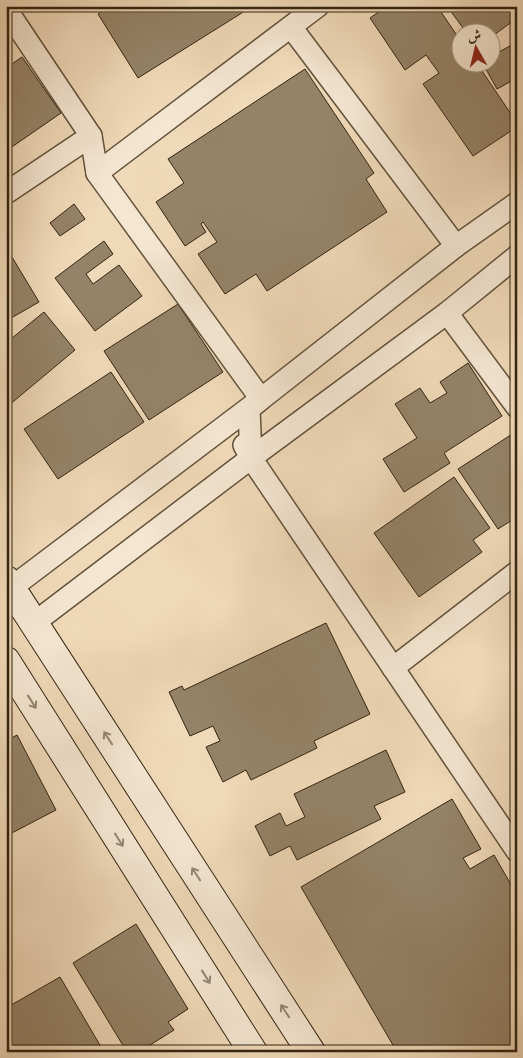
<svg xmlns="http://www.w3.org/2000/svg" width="523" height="1058" font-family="'Gentium Book Plus',Amiri,serif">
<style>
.building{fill:#958369;stroke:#332512}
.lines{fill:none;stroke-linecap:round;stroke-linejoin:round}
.street-casing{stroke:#62523c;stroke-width:24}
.secondary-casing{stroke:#332512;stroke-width:30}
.street{stroke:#f5e6d2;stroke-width:21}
.secondary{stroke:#f5e6d2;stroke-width:28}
.oneway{stroke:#948672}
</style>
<rect width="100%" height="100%" fill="#f0d9b9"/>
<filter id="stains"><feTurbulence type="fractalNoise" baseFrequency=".004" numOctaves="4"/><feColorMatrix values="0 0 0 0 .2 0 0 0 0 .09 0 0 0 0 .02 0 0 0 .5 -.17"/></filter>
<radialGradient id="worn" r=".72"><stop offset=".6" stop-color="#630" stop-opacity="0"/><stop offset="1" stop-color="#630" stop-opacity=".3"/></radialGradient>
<g class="building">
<polygon points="110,6 241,6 245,11 138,78 98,14"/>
<polygon points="387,6 437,6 460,40 460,62 476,62 517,123 517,127 473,156 423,84 439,73 426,55 405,70 370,18"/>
<polygon points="447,6 517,6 517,18 490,38 490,32 466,32"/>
<polygon points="517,42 517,78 497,89 482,62 490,62 490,57"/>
<polygon points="22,57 61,113 6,151 6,68"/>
<polygon points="305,69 374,173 366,179 387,212 267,291 256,274 225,294 198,254 217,242 203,222 201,224 206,232 185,246 156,202 184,183 168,159"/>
<polygon points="74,204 85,219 60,236 50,223"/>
<polygon points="104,241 113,254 86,274 93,284 119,265 142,296 95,331 55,278"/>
<polygon points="6,247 39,302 6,321"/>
<polygon points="178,304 223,372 149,420 104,351"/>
<polygon points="44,312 75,350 8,406 6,404 6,343"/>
<polygon points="468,363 502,416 444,453 450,463 404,492 383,459 417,438 395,404 420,388 430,403 447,393 440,382"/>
<polygon points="111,372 144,422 58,479 24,429"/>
<polygon points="517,431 517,517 498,529 458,469"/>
<polygon points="454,477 490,528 473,540 482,552 419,597 374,533"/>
<polygon points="326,623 370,714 314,741 317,748 251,780 246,770 223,782 206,747 220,741 213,726 190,736 169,692 182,686 184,690"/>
<polygon points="17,735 56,810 6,836 6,741"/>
<polygon points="386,750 405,792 374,806 381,819 297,860 290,846 270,856 255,826 280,813 286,826 305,817 294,794"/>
<polygon points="452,799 481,849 463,858 470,869 494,855 517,895 517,1052 397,1052 301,887"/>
<polygon points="136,924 188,1009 168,1022 174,1030 139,1052 127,1052 73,963"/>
<polygon points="60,977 104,1052 14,1052 6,1038 6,1008"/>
</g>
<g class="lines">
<g class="street-casing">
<g id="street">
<polyline points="6,9 91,136 97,173 261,399 249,409 251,458"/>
<polyline points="291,27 456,246"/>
<polyline points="97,173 318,6"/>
<polyline points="6,193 91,136"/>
<polyline points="447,313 517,407"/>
<polyline points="244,445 251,458 517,851"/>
<polyline points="11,588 261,399 456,246 517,203"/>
<polyline points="34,623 251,458 447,313 517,256"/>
<polyline points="393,668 517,572"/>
</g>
</g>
<g class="secondary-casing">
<g id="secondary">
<polyline points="6,580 311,1052"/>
<polyline points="6,661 253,1052"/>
</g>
</g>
<use href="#street" class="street"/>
<use href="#secondary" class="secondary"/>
</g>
<defs><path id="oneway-shaft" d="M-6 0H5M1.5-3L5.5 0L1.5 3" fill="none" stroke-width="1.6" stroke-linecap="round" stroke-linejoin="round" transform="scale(1.25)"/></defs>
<g class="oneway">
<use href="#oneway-shaft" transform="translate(32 702) rotate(58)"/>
<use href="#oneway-shaft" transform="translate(108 738) rotate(-123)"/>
<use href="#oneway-shaft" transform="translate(119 840) rotate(58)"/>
<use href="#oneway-shaft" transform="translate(196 874) rotate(-123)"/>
<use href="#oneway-shaft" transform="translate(206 977) rotate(58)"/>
<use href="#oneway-shaft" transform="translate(285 1011) rotate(-123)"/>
</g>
<rect width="523" height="1058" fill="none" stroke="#f0d9b9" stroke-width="25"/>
<rect x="8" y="8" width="508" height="1043" fill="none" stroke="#332512" stroke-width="2.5"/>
<rect x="12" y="12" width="498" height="1033" fill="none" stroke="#332512"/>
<g transform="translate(476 48) rotate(352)"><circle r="24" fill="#f5e6d2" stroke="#a79985"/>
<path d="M0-4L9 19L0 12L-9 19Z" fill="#8f2418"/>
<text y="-8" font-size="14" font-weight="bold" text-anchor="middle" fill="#332512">ش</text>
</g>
<rect width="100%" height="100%" filter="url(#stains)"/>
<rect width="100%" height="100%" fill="url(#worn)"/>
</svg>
